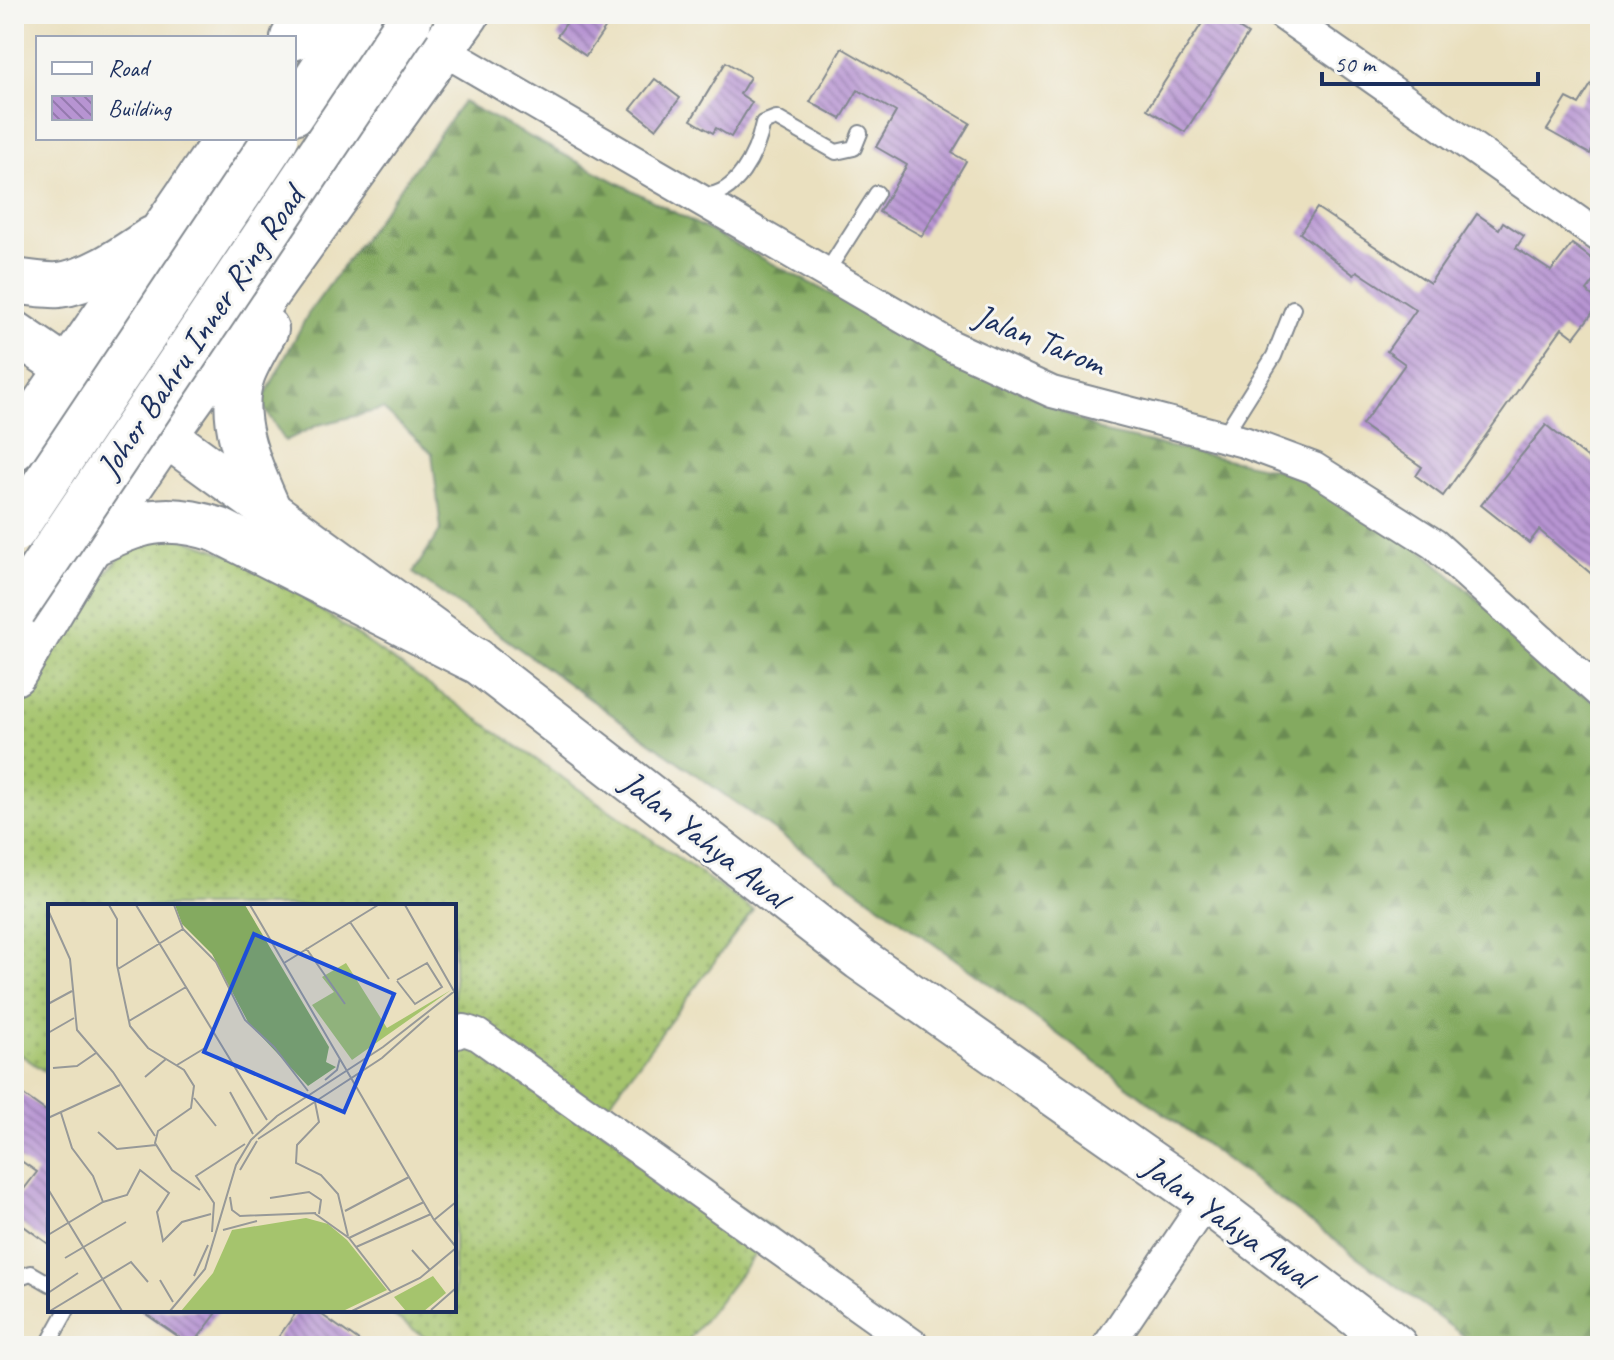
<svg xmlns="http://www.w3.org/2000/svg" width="1614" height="1360" font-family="Caveat,sans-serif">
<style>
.grass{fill:url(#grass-dots);stroke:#607a66;stroke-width:2}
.forest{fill:url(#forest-firs);stroke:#506c5f;stroke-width:2}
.building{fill:url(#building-back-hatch)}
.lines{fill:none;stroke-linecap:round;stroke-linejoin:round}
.lane-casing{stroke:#82888e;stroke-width:18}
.street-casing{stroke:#82888e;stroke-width:34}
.secondary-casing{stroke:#82888e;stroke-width:46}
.primary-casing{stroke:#82888e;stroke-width:48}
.highway-casing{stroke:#82888e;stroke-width:48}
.lane{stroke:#fff;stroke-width:14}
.street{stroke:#fff;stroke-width:30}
.secondary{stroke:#fff;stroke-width:42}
.primary{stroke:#fff;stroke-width:44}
.highway{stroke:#fff;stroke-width:44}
.highway-bridge-casing{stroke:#82888e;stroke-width:48;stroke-linecap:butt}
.highway-bridge{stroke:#fff;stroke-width:44}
.labels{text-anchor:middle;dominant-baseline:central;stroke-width:6;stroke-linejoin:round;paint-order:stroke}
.street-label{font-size:34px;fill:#1b2f5e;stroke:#f6f6f2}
.inset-road{fill:none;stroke:#979998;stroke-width:2}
.view{fill:#1d4ed8;fill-opacity:0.15;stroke:#1d4ed8;stroke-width:4}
.inset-edge{fill:none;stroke:#1b2f5e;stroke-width:4}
</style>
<defs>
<pattern id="grass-dots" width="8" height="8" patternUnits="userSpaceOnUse" patternTransform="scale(2)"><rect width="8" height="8" fill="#a5c46d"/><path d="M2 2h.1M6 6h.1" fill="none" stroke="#86a05d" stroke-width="1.8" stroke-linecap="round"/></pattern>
<pattern id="forest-firs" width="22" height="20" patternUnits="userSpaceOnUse" patternTransform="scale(2)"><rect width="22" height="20" fill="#84aa60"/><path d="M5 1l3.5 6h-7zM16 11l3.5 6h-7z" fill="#6b8b52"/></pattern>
<pattern id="building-back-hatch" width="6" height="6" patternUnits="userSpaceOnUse" patternTransform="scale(2)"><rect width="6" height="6" fill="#b794d2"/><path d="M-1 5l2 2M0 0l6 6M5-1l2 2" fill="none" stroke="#9479ae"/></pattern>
</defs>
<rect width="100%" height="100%" fill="#f6f6f2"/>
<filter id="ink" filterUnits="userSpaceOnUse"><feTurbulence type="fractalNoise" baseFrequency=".0125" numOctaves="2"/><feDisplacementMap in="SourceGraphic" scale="16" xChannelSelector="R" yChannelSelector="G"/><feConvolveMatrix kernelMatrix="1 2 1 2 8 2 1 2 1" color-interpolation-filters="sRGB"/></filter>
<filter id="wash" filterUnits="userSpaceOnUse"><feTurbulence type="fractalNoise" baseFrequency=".006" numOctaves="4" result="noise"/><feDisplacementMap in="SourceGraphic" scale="32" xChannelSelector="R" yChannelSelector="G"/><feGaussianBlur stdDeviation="1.8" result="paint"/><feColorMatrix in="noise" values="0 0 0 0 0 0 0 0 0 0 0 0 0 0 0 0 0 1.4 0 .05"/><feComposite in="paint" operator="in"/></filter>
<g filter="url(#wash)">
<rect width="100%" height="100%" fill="#eae0bf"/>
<polygon class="grass" points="179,537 253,563 753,910 593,1125 775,1229 684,1346 437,1346 386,1310 454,1310 454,906 50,906 50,1075 14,1050 14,701 81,599 135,542"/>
<polygon class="forest" points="463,102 921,341 1105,433 1306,476 1373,507 1600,707 1600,1346 1477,1346 993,986 413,573 441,529 432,453 383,409 318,425 285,441 261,403 308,314"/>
<g id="blocks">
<g class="building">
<polygon points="573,14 615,14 586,56 557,36"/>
<polygon points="1208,14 1217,14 1248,34 1185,132 1147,109"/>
<polygon points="842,48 970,123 952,153 966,161 922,236 879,212 907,165 876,147 896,112 858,90 841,119 810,102"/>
<polygon points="726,62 750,77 740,94 752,102 731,137 716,128 713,133 691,120"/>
<polygon points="1600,70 1600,137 1590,154 1547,130 1567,98 1579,104"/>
<polygon points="655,79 680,98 656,129 631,109"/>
<polygon points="1317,208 1430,283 1477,214 1499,229 1503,222 1524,236 1516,248 1551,271 1572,244 1600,265 1600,274 1587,291 1600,303 1574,337 1562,328 1443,496 1416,476 1422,467 1362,425 1405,364 1387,351 1416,310 1357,271 1354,275 1300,233"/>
<polygon points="1546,425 1600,468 1600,581 1539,530 1529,543 1481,505"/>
<polygon points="14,1088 50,1114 50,1245 14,1219 14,1202 37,1172 14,1156"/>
<polygon points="140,1310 219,1310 192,1346"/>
<polygon points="298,1310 315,1310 366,1346 272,1346"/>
</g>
</g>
</g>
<g filter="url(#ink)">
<use href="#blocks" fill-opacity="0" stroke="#82888e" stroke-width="2"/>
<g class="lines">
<g class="lane-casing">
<g id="lane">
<path d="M700 195C736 199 757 153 763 123L776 118 836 152 854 148 860 133"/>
<polyline points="826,273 877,193"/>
<polyline points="1223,437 1274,356 1293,308"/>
<polyline points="14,1279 31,1273 50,1284"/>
<polyline points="47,1346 67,1310"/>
</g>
</g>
<g class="street-casing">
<g id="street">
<polyline points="1282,14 1600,237"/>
<polyline points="443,50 950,345 1052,392 1244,442 1314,468 1434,544 1600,693"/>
<polyline points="454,1034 464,1030 478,1035 915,1346"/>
<polyline points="1108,1346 1206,1201"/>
</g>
</g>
<g class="secondary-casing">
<polyline id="secondary" points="14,332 165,435 475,660 860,959 1206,1201 1396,1346"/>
</g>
<g class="primary-casing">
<g id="primary">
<polyline points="293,38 309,14"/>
<path d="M14 281C28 283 45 286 59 285 92 281 125 257 152 239"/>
<path d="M266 329C258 343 249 358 243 373 226 418 251 470 269 511"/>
<polyline points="14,448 227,138"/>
<path d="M90 545C139 522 164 512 218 530L475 660"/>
<polyline points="14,673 90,545 165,435 467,14"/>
</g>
</g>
<g class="highway-casing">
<polyline id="highway" points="294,112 359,14"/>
</g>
<use href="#lane" class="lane"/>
<use href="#street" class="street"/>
<use href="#secondary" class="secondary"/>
<use href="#primary" class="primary"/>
<use href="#highway" class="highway"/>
<g class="highway-bridge-casing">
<g id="highway-bridge">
<polyline points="14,530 276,138"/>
<polyline points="14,610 409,21"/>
</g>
</g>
<use href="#highway-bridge" class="highway-bridge"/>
</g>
</g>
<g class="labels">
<g class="street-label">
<text transform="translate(200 332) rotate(-56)">Johor Bahru Inner Ring Road</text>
<text transform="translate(1040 339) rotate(22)">Jalan Tarom</text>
<text transform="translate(705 839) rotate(38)">Jalan Yahya Awal</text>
<text transform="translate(1228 1221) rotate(36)">Jalan Yahya Awal</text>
</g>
</g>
<g transform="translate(48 904)">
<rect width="408" height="408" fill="#eae0bf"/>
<path d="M298 59 339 124 403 86 304 156 264 101 286 88 274 73ZM385 372 398 389 376 407H358L346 393Z" fill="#a5c46d"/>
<path d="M127 1H197L281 143 278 158 288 163 260 182 200 118 164 50 134 20Z" fill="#84aa60"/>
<path d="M258 314 280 320 299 336 339 386 295 407H133L165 369 184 326Z" fill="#a5c46d"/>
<path class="inset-road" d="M61 1 69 15V61L82 122 100 144 136 166 146 182 143 204 110 227 107 239 124 266 152 286M88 1 219 216M126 1 135 25 168 58 197 116 226 143 260 187M202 1 386 316 408 343M357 1 407 89M0 6 22 55 29 126 65 168 107 232M302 18 341 75M258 44 297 100M236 59 330 1M70 65 135 25M349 77 367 100 394 83 379 59 349 76M0 100 24 87M81 117 138 83M0 129 26 114M129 161 157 144M5 164 29 162 48 149M97 173 118 155M277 176 289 166 292 154M182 188 205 230M146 194 168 222M267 198 271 218 249 241 248 259 273 271 290 290 300 332M13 209 24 244 45 272 55 298M0 214 72 181M50 228 69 245 108 241M210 235 334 154 381 112M192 266 209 237M0 285 74 407M182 293 184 306 192 312 268 309M222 294 261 288 273 296 271 310M297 307 361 273M266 309 301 334 343 388M386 316 408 298M175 326 209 317M164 328 166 299 148 272 197 240M0 331 55 298 79 291 92 266 121 289 109 308 115 337 134 318 163 310M301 334 376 298M308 343 383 310M364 346 382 366M17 354 78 318M146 372 160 341M112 376 125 398M0 389 30 369M383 406 408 384M2 407 83 358 100 378M122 407 157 365 188 261 203 236 229 212 335 143 408 86M304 407 372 374 408 344"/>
<path class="view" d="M206 30 346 90 296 208 156 148Z"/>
<rect width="408" height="408" class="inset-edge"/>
</g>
<rect width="1614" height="1360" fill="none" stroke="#f6f6f2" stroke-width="48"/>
<rect x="36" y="36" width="260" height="104" fill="#f6f6f2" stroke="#9ea6b7" stroke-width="2"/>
<rect x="52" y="62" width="40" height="12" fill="#ffffff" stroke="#9ea6b7" stroke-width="2"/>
<text x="108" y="76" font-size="24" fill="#1b2f5e">Road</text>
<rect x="52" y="96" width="40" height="24" fill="url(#building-back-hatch)" stroke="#9ea6b7" stroke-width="2"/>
<text x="108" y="116" font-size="24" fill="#1b2f5e">Building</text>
<path d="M1322 72v12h216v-12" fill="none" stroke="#1b2f5e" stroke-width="4"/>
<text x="1334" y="72" font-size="24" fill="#1b2f5e" stroke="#f6f6f2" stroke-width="6" paint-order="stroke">50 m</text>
</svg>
